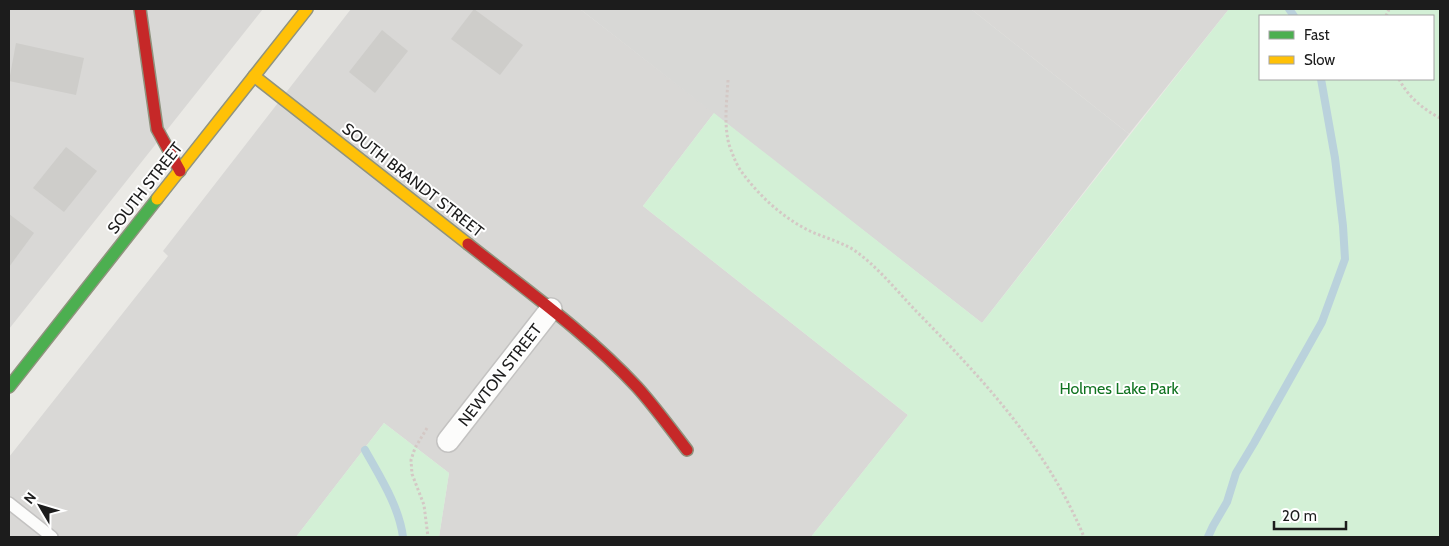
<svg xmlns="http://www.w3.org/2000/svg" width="1449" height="546" font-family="Cabin,sans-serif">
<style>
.residential{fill:#d9d8d6}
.religious{fill:#d8d8d6}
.park{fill:#d3f0d6;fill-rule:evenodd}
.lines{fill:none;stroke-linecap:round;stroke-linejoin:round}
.stream{stroke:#bad2dc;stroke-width:8}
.building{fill:#cecdca}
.lane-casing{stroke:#c3c2c1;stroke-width:14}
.street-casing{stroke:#c3c2c1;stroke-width:24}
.fast-casing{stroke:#90937e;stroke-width:14}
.slow-casing{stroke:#90937e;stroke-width:14}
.jam-casing{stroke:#90937e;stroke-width:14}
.path{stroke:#d4c8c5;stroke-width:3;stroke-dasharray:2.5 2.5;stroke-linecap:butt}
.lane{stroke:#fcfcfb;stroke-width:11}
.street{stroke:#fcfcfb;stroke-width:21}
.fast{stroke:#4caf50;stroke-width:11}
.slow{stroke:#ffc107;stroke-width:11}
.jam{stroke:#c62828;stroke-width:11}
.labels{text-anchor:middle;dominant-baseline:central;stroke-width:4;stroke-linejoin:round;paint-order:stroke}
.street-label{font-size:16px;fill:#1c1c1c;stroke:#fff}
.park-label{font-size:16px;fill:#117321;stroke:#fff}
</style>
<rect width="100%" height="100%" fill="#eae9e5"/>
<g class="residential">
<polygon points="9,9 263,9 9,329"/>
<polygon points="351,9 580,9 714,113 643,206 908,415 811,537 439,537 449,473 384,423 296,537 9,537 9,457 168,256 163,251"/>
<polygon points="971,9 1229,9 1129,134"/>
</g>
<polygon class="religious" points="580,9 971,9 1129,134 982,323"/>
<g class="park">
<path d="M1229 9H1440V537H811L908 415 643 206 714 113 982 323ZM1260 16H1433V79H1260Z"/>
<polygon points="384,423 449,473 439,537 296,537"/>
</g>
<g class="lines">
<g class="stream">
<polyline points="1289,9 1294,16"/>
<path d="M365 450C380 477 399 506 403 537"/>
<polyline points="1208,537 1213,526 1227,502 1236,473 1254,443 1322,322 1345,259 1343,226 1335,158 1321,79"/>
</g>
</g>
<g class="building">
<polygon points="474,9 523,45 500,75 451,39"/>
<polygon points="382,30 408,51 375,93 349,72"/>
<polygon points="16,43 84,58 76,95 9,81"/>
<polygon points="66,147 97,171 64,212 33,188"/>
<polygon points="9,214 34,233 9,267"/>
</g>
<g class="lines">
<g class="lane-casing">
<polyline id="lane" points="9,503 52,537"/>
</g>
<g class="street-casing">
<polyline id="street" points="448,441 551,309"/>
</g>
<g class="fast-casing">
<polyline id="fast" points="9,387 157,199"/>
</g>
<g class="slow-casing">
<g id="slow">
<polyline points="254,76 468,244"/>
<polyline points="157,199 307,9"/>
</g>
</g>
<g class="jam-casing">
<g id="jam">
<polyline points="140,9 157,129 180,171"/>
<path d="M468 244C526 290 587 333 637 387 655 407 671 429 687 450"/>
</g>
</g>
<g class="path">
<polyline points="1386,16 1389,9"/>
<path d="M1399 79C1408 97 1423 109 1440 118"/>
<path d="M728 80C727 100 724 120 728 140 729 146 732 152 734 158 736 162 738 167 741 171 759 196 784 219 812 232 826 238 841 242 854 250 878 267 896 290 916 311 982 378 1048 449 1084 537"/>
<polyline points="427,428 415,448 411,460 412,474 424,505 428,537"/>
</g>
<use href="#lane" class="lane"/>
<use href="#street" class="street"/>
<use href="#fast" class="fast"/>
<use href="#slow" class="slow"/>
<use href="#jam" class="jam"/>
</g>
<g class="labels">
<g class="street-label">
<text transform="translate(413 180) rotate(38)">SOUTH BRANDT STREET</text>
<text transform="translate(145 188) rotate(-52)">SOUTH STREET</text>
<text transform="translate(500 375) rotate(-52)">NEWTON STREET</text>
</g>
<g class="park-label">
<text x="1119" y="388">Holmes Lake Park</text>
</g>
</g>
<rect width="1449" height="546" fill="none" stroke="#1c1c1c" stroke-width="20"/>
<rect x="1259" y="15" width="175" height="65" fill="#ffffff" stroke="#a4a4a4"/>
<rect x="1269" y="31" width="25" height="8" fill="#4caf50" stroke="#a4a4a4"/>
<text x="1304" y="40" font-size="15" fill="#1c1c1c">Fast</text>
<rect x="1269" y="56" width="25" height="8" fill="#ffc107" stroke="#a4a4a4"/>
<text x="1304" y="65" font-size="15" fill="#1c1c1c">Slow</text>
<g transform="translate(40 506) rotate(308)" stroke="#ffffff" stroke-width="4" paint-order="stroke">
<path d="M0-4L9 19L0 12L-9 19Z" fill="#1c1c1c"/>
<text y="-8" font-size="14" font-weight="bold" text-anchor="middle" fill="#1c1c1c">N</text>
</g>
<path d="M1274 521v8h72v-8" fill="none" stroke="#1c1c1c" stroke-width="2.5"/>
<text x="1282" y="521" font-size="15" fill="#1c1c1c" stroke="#ffffff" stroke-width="4" paint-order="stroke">20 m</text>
</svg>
